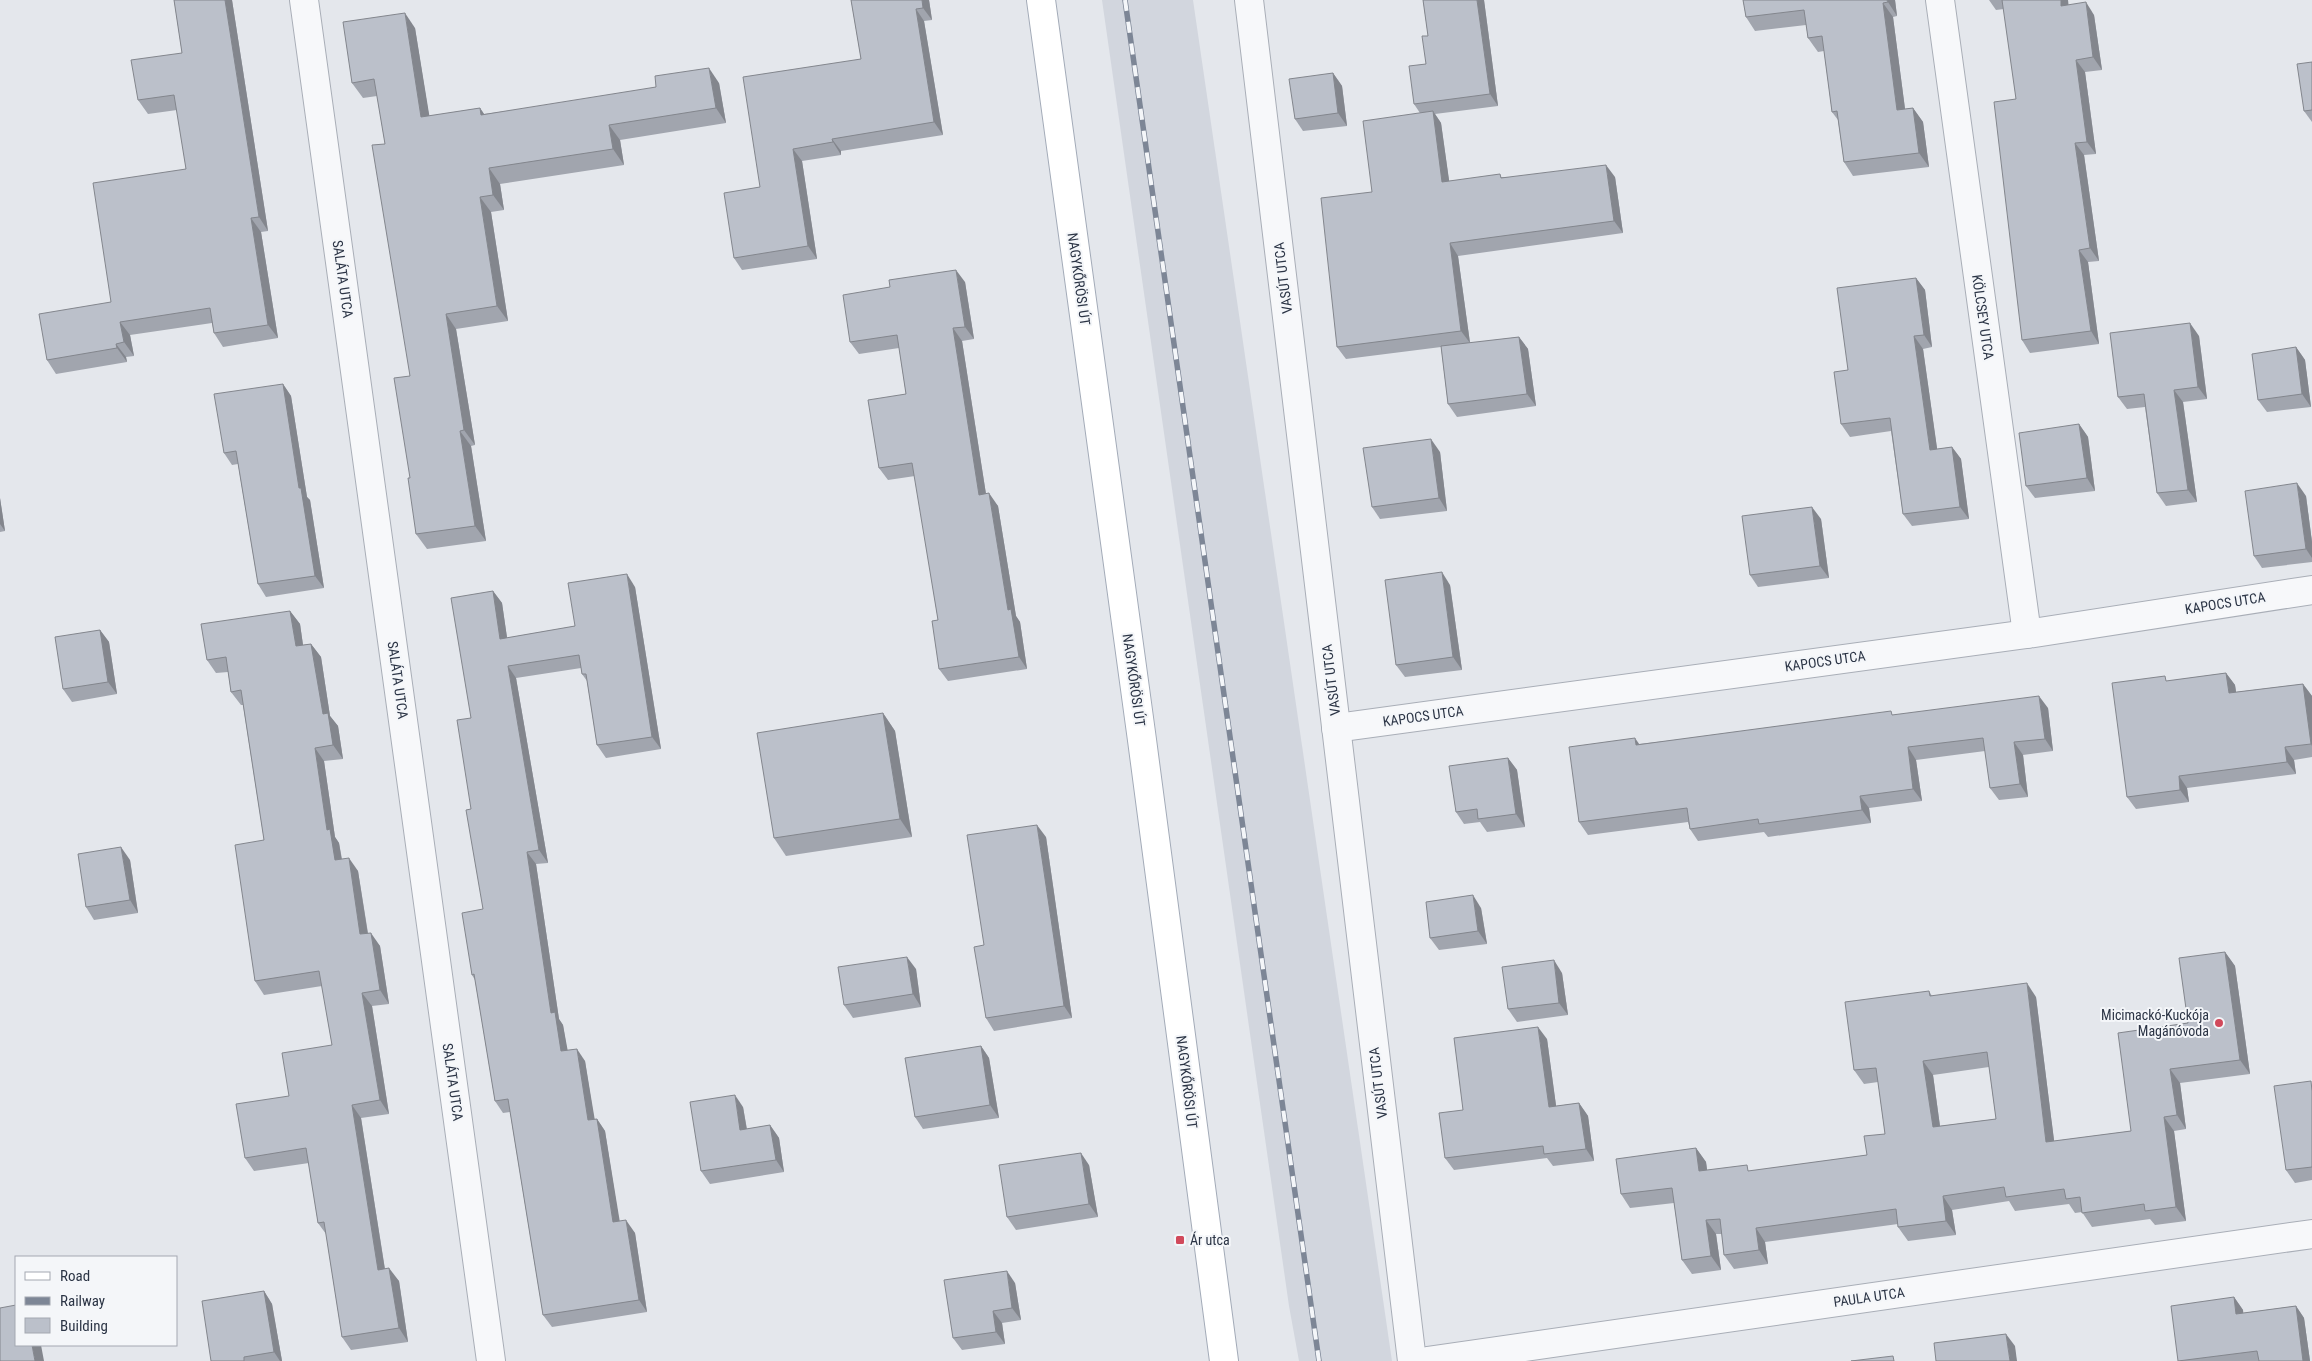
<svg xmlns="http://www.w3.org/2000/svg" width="2312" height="1361" font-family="'Roboto Condensed',sans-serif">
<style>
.built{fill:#d2d6de}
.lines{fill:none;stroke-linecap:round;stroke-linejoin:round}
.minor-casing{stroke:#a9aeb7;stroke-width:30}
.major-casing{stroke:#a3abb8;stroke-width:30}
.minor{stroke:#f7f8fa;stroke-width:28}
.major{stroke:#fff;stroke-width:28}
.rail-casing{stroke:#7d8696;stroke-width:5.5}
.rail{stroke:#f4f6f9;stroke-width:4;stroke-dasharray:11;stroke-linecap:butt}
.wall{fill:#a1a5ae;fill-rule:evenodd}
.shaded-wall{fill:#83868d}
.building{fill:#bbc0ca;stroke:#83868d;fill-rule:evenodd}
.poi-dot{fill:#d1495b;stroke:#f4f6f9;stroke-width:2}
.labels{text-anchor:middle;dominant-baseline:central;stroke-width:4;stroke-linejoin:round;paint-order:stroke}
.street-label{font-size:14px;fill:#2b3445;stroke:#f4f6f9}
.poi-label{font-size:14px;fill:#2b3445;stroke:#f4f6f9;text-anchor:end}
</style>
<rect width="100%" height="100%" fill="#e4e7ec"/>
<polygon class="built" points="1102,0 1193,0 1392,1361 1299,1361 1289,1306"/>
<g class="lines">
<g class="minor-casing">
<g id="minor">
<polyline points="304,0 491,1361"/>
<polyline points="1249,0 1412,1361"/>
<polyline points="1940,0 2027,634"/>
<polyline points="1336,728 2027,634 2312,590"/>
<polyline points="1427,1361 2312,1234"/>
</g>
</g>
<g class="major-casing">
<polyline id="major" points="1041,0 1142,740 1224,1361"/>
</g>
<use href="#minor" class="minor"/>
<use href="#major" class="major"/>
<g class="rail-casing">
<polyline id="rail" points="1125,0 1319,1361"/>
</g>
<use href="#rail" class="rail"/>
</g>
<g class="wall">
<polygon points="174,0 232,0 268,231 261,232 278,338 223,347 214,333 212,323 130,335 134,356 126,357 127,362 56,374 47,360 111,302 186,169 177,110 148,114 138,100 182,53"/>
<polygon points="851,0 929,0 932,20 924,21 943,135 841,151 841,155 802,161 817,259 742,270 734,258 760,187 861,59"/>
<polygon points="1423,0 1484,0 1498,106 1435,114 1441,123 1449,181 1503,177 1615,177 1623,233 1458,256 1470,343 1519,337 1528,349 1536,406 1457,417 1448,404 1441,347 1346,359 1337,347 1372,192 1420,113 1414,104 1426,64 1428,36"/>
<polygon points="1743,0 1895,0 1897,16 1893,17 1905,109 1913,108 1923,122 1929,167 1853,176 1844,162 1838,120 1832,112 1824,51 1818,52 1808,38 1806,25 1755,31 1746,17"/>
<polygon points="1989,0 2068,0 2068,5 2094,15 2102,70 2085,72 2096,154 2084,155 2099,261 2088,262 2099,344 2030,353 2022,340 2016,99 2004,9 1996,10"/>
<polygon points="415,28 429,116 480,108 484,114 719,83 726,123 620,140 624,165 500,184 504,210 491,212 508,321 456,329 475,445 471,446 486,541 427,549 416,534 410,478 410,376 385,144 377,96 363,98 352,83"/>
<polygon points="2312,62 2312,122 2304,111"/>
<polygon points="1333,73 1342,86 1347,126 1303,131 1295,119"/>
<polygon points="1916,278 1925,290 1932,347 1923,349 1937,449 1952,447 1961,459 1969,519 1912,526 1903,514 1891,431 1850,437 1841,424 1848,370"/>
<polygon points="965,282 974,339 962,341 986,494 998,506 1016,616 1020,622 1027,669 948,681 939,669 938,620 915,476 888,480 879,468 906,394 899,348 859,354 850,342"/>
<polygon points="2199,336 2207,399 2183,402 2197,502 2166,506 2157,493 2145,407 2127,409 2118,397"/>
<polygon points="2296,347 2305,360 2311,407 2267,412 2258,400"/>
<polygon points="283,384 291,396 307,497 310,500 324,588 266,597 258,584 238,464 232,465 224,453"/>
<polygon points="2079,424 2088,437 2095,491 2035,498 2026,486"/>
<polygon points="1440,452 1447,511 1380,519 1372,507"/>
<polygon points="2306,496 2312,542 2312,562 2262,568 2254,556"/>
<polygon points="0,498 5,531 0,532"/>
<polygon points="1821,519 1829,578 1758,587 1750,575"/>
<polygon points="1450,585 1462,670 1405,677 1396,665"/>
<polygon points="635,587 661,749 606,758 597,745 587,681 582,674 581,668 516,678 548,863 536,864 559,1019 563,1025 567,1050 585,1061 594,1119 597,1119 605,1131 619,1221 635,1233 647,1312 552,1327 543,1315 510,1112 503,1113 495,1101 475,980 472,975 483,909 471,809 471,718 493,591 502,603 507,638 575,626"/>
<polygon points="290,611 300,624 303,645 311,644 321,657 330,716 338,726 343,759 324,761 335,837 339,843 342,859 358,871 368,933 380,946 389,1004 372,1006 389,1114 361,1118 385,1269 399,1281 408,1342 351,1350 342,1337 326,1234 318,1223 309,1163 254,1171 245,1158 289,1096 332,1045 322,986 264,995 255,981 264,840 243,705 241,705 231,692 228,672 216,673 207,660"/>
<polygon points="100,630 109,642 117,694 72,702 63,689"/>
<polygon points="2226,673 2235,685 2236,692 2303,684 2312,696 2312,757 2294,760 2296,774 2187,788 2189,802 2136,809 2127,797 2168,681"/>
<polygon points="2048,708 2053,751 2023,755 2028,797 1999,800 1990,788 1985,751 1916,760 1922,801 1869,808 1871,823 1768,837 1764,832 1698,841 1690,829 1688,822 1588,835 1579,822 1639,744 1894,715"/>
<polygon points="883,713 895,731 912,837 786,856 774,838"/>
<polygon points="1508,758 1517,770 1525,827 1487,832 1480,822 1464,824 1456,812"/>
<polygon points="1046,837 1072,1018 994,1031 986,1018"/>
<polygon points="130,860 138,913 94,920 86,907"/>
<polygon points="1481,908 1487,944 1439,950 1430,938"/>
<path d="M2225 952 2235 966 2250 1074 2180 1083 2186 1129 2174 1131 2186 1221 2155 1225 2150 1219 2092 1227 2082 1212 2075 1213 2069 1204 2015 1211 2009 1201 1952 1210 1956 1235 1908 1241 1898 1227V1224L1765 1242 1768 1264 1734 1269 1724 1255 1722 1234H1716L1721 1270 1692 1274 1682 1260 1674 1203 1630 1208 1621 1194 1696 1148 1706 1162 1707 1170 1751 1171 1867 1155 1885 1134 1878 1082 1864 1084 1854 1070 1929 991 1932 996 2036 997 2054 1141 2131 1131 2188 1023ZM1989 1067 1996 1119 1940 1126 1933 1075Z"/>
<polygon points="916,969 921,1007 853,1018 844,1005"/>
<polygon points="1562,973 1568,1015 1517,1022 1508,1009"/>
<polygon points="1547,1039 1556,1106 1579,1103 1588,1116 1594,1161 1553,1166 1547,1158 1454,1170 1445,1158 1463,1110"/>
<polygon points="981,1046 989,1058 999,1118 923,1129 915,1117"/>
<polygon points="2312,1083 2312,1180 2295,1183 2286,1170"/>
<polygon points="743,1107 747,1129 770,1125 779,1138 784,1172 710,1184 701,1171"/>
<polygon points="1089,1165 1098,1217 1016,1230 1007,1217"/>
<polygon points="1015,1283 1021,1320 1002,1323 1005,1344 962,1350 953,1338"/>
<polygon points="264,1291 272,1304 282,1361 211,1361"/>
<polygon points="2234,1297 2243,1310 2243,1313 2296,1306 2304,1318 2310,1361 2178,1361"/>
</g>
<g class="shaded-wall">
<polygon points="225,0 232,0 268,231 259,217"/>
<polygon points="922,0 929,0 932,20 923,8"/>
<polygon points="1477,0 1484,0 1498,106 1490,94"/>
<polygon points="1887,0 1895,0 1897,16 1888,2"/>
<polygon points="2061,0 2068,0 2070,18 2061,6"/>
<polygon points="2086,2 2094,15 2102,70 2093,57"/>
<polygon points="1883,3 1893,17 1907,124 1897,110"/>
<polygon points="916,9 924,21 943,135 934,122"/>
<polygon points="405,13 415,28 432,132 421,117"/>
<polygon points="2076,60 2085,72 2096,154 2087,142"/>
<polygon points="709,68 719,83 726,123 716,108"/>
<polygon points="1333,73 1342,86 1347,126 1338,113"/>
<polygon points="480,108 490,123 481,115"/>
<polygon points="1913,108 1923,122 1929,167 1919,153"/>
<polygon points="1433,111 1441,123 1451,194 1442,182"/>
<polygon points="609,125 620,140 624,165 613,149"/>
<polygon points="832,139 841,151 841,155 833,142"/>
<polygon points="2075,143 2084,155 2099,261 2090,248"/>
<polygon points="793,149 802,161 817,259 808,246"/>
<polygon points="1606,165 1615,177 1623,233 1614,221"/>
<polygon points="489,168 500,184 504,210 493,195"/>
<polygon points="480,197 491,212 508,321 497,306"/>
<polygon points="251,218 261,232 278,338 268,325"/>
<polygon points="1450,243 1458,256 1470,343 1461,331"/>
<polygon points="2079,250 2088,262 2099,344 2091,331"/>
<polygon points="956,270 965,282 974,339 965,327"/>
<polygon points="1916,278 1925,290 1932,347 1924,335"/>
<polygon points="446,314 456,329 475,445 464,430"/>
<polygon points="120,322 130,335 134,356 124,342"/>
<polygon points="2190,323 2199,336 2207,399 2198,387"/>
<polygon points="953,328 962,341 988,507 979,495"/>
<polygon points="1914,336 1923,349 1939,462 1930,450"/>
<polygon points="1519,337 1528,349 1536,406 1527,394"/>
<polygon points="116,344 126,357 127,362 117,348"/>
<polygon points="2296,347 2305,360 2311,407 2302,394"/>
<polygon points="283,384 291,396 307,497 310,500 324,588 315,576 299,488"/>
<polygon points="2174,390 2183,402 2197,502 2188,490"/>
<polygon points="2079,424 2088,437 2095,491 2087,478"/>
<polygon points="460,431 471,446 486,541 475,526"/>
<polygon points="1431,439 1440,452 1447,511 1439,498"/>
<polygon points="1952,447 1961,459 1969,519 1960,507"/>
<polygon points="2297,483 2306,496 2312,542 2312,558 2306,549"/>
<polygon points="989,493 998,506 1016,616 1020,622 1027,669 1019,657 1008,610"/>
<polygon points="0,498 5,531 0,524"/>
<polygon points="1812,507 1821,519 1829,578 1820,566"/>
<polygon points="1442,572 1450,585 1462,670 1453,657"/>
<polygon points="627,574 635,587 661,749 652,737"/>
<polygon points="493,591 502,603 509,651 500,639"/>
<polygon points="290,611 300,624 305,659 296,646"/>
<polygon points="100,630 109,642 117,694 108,682"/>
<polygon points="311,644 321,657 330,716 338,726 343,759 333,745 323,714"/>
<polygon points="508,666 516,678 548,863 539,850"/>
<polygon points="2226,673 2235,685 2238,705 2229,693"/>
<polygon points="2303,684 2312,696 2312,746 2311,744"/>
<polygon points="2039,696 2048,708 2053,751 2045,739"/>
<polygon points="883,713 895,731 912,837 900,819"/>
<polygon points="1635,738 1644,751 1636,745"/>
<polygon points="2014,742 2023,755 2028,797 2020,784"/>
<polygon points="1908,747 1916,760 1922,801 1913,789"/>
<polygon points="2285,747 2294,760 2296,774 2287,762"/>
<polygon points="315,748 324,761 335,837 339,843 344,874 335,860 327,830"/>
<polygon points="1508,758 1517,770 1525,827 1516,814"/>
<polygon points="2179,776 2187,788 2189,802 2180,790"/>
<polygon points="1860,796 1869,808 1871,823 1862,810"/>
<polygon points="1037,825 1046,837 1072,1018 1064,1006"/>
<polygon points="121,847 130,860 138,913 130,900"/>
<polygon points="527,852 536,864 559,1019 563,1025 570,1063 561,1051 551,1013"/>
<polygon points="349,858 358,871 370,948 360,934"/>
<polygon points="1473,895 1481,908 1487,944 1478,931"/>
<polygon points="371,933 380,946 389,1004 380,990"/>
<polygon points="2225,952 2235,966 2250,1074 2240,1060"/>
<polygon points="907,957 916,969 921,1007 913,994"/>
<polygon points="1554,960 1562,973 1568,1015 1559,1003"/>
<polygon points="2027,983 2036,997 2056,1156 2046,1142"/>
<polygon points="362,993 372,1006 389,1114 380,1100"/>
<polygon points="1538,1027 1547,1039 1558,1120 1549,1107"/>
<polygon points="981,1046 989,1058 999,1118 990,1105"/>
<polygon points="577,1049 585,1061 597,1133 588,1120"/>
<polygon points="1923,1061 1933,1075 1942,1141 1933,1127"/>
<polygon points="2170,1069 2180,1083 2186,1129 2177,1115"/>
<polygon points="735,1095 743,1107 749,1143 740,1130"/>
<polygon points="1579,1103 1588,1116 1594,1161 1586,1149"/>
<polygon points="352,1105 361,1118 387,1283 378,1270"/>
<polygon points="2164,1117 2174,1131 2186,1221 2176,1207"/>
<polygon points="597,1119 605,1131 622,1235 613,1222"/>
<polygon points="770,1125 779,1138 784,1172 776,1160"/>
<polygon points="1696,1148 1706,1162 1709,1184 1699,1171"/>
<polygon points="1081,1153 1089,1165 1098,1217 1089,1204"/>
<polygon points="1943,1196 1952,1210 1956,1235 1946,1221"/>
<polygon points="626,1220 635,1233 647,1312 639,1300"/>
<polygon points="1706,1220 1716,1234 1721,1270 1711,1256"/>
<polygon points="1756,1228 1765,1242 1768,1264 1759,1250"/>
<polygon points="389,1268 399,1281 408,1342 399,1328"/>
<polygon points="1007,1271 1015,1283 1021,1320 1012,1308"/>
<polygon points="264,1291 272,1304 282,1361 280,1361 274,1352"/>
<polygon points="2234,1297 2243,1310 2245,1326 2236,1314"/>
<polygon points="2296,1306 2304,1318 2310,1361 2303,1361"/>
<polygon points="993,1311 1002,1323 1005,1344 996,1332"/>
<polygon points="2006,1334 2015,1346 2017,1361 2010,1361"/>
<polygon points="32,1345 41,1345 44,1361 35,1361"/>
</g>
<g class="building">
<polygon points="174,0 225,0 259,217 251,218 268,325 214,333 210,308 120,322 124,342 116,344 117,348 47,360 39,314 111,302 93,183 186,169 174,95 138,100 131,60 182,53"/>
<polygon points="851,0 922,0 923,8 916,9 934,122 832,139 833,142 793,149 808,246 734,258 724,193 760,187 743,77 861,59"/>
<polygon points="1423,0 1477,0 1490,94 1414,104 1409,66 1426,64 1422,36 1428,36"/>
<polygon points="1743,0 1887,0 1888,2 1883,3 1897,110 1913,108 1919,153 1844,162 1837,111 1832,112 1822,36 1808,38 1804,10 1746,17"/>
<polygon points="2002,0 2061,0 2061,6 2086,2 2093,57 2076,60 2087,142 2075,143 2090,248 2079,250 2091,331 2022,340 1994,102 2016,99"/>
<polygon points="405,13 421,117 480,108 481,115 656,87 655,76 709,68 716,108 609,125 613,149 489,168 493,195 480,197 497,306 446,314 464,430 460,431 475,526 416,534 408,478 410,478 394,378 410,376 372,145 385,144 374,79 352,83 343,22"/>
<polygon points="2312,62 2312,110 2304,111 2297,64"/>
<polygon points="1333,73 1338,113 1295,119 1289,79"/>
<polygon points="1433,111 1442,182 1500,174 1501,178 1606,165 1614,221 1450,243 1461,331 1337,347 1321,198 1372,192 1363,121"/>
<polygon points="956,270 965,327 953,328 979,495 989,493 1008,610 1011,609 1019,657 939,669 932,621 938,620 912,463 879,468 868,400 906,394 897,335 850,342 843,295 890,287 889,280"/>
<polygon points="1916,278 1924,335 1914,336 1930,450 1952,447 1960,507 1903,514 1890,418 1841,424 1834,372 1848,370 1837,288"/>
<polygon points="2190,323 2198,387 2174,390 2188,490 2157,493 2144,394 2118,397 2110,333"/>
<polygon points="1519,337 1527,394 1448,404 1441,346"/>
<polygon points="2296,347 2302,394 2258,400 2252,354"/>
<polygon points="283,384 299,488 301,488 315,576 258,584 236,451 224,453 214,394"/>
<polygon points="2079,424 2087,478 2026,486 2019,433"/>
<polygon points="1431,439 1439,498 1372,507 1363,448"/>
<polygon points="2297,483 2306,549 2254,556 2245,491"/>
<polygon points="1812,507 1820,566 1750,575 1742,516"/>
<polygon points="1442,572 1453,657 1396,665 1385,580"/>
<polygon points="627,574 652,737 597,745 586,674 582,674 579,655 508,666 539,850 527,852 551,1013 555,1012 561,1051 577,1049 588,1120 597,1119 613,1222 626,1220 639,1300 543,1315 508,1099 495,1101 474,974 472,975 462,913 483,909 466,810 471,809 457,720 471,718 451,598 493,591 500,639 575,626 568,583"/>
<polygon points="290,611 296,646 311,644 323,714 328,713 333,745 315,748 327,830 330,829 335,860 349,858 360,934 371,933 380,990 362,993 380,1100 352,1105 378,1270 389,1268 399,1328 342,1337 324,1222 318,1223 306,1148 245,1158 236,1104 289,1096 282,1053 332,1045 319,971 255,981 235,845 264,840 241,690 231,692 226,657 207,660 201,624"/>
<polygon points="100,630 108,682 63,689 55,637"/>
<polygon points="2226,673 2229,693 2303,684 2311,744 2285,747 2287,762 2179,776 2180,790 2127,797 2112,683 2165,676 2166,681"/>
<polygon points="2039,696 2045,739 2014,742 2020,784 1990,788 1983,738 1908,747 1913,789 1860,796 1862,810 1759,824 1758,819 1690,829 1687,808 1579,822 1569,747 1635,738 1636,745 1891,711 1892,715"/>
<polygon points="883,713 900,819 774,838 757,733"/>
<polygon points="1508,758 1516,814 1478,819 1477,809 1456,812 1449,766"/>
<polygon points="1037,825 1064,1006 986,1018 974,947 984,945 967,835"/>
<polygon points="121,847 130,900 86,907 78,854"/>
<polygon points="1473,895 1478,931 1430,938 1426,902"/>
<path d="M2225 952 2240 1060 2170 1069 2177 1115 2164 1117 2176 1207 2145 1211 2144 1204 2082 1213 2080 1197 2066 1199 2064 1189 2006 1197 2004 1187 1943 1196 1946 1221 1898 1227 1896 1209 1756 1228 1759 1250 1724 1255 1720 1219 1706 1220 1711 1256 1682 1260 1672 1188 1621 1194 1616 1159 1696 1148 1699 1171 1747 1165 1748 1171 1867 1155 1864 1136 1885 1134 1876 1068 1854 1070 1845 1002 1929 991 1930 996 2027 983 2046 1142 2131 1131 2118 1033 2188 1023 2179 958ZM1987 1052 1996 1119 1933 1127 1923 1061Z"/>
<polygon points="907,957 913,994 844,1005 838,967"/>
<polygon points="1554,960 1559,1003 1508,1009 1502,967"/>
<polygon points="1538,1027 1549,1107 1579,1103 1586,1149 1544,1154 1543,1146 1445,1158 1439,1113 1463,1110 1454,1038"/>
<polygon points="981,1046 990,1105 915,1117 905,1058"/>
<polygon points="2311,1081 2312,1091 2312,1167 2286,1170 2274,1086"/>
<polygon points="735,1095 740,1130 770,1125 776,1160 701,1171 690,1102"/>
<polygon points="1081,1153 1089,1204 1007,1217 999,1165"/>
<polygon points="1007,1271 1012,1308 993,1311 996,1332 953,1338 944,1280"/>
<polygon points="264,1291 274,1352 244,1357 244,1361 211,1361 202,1301"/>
<polygon points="2234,1297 2236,1314 2296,1306 2303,1361 2259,1361 2257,1351 2178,1361 2171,1306"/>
<polygon points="16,1305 16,1345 32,1345 35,1361 0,1361 0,1308"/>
<polygon points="2006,1334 2010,1361 1936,1361 1934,1343"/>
<polygon points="1893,1356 1894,1361 1851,1361"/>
</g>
<g class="poi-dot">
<circle cx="2219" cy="1023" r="5"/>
<rect x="1175" y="1235" width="10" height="10" rx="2.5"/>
</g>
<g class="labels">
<g class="street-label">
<text transform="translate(1283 278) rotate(-97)">VASÚT UTCA</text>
<text transform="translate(343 279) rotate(82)">SALÁTA UTCA</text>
<text transform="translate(1079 279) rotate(82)">NAGYKŐRÖSI ÚT</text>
<text transform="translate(1983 317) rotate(82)">KÖLCSEY UTCA</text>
<text transform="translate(2225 603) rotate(-9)">KAPOCS UTCA</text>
<text transform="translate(1825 661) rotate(-8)">KAPOCS UTCA</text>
<text transform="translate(398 680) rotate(82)">SALÁTA UTCA</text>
<text transform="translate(1134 680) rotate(82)">NAGYKŐRÖSI ÚT</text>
<text transform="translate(1331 680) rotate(-97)">VASÚT UTCA</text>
<text transform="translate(1423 716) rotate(-8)">KAPOCS UTCA</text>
<text transform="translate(453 1082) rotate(82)">SALÁTA UTCA</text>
<text transform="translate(1187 1082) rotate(83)">NAGYKŐRÖSI ÚT</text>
<text transform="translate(1378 1083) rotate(-97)">VASÚT UTCA</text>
<text transform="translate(1869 1297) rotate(-8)">PAULA UTCA</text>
</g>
<g class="poi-label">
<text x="2209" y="1015">Micimackó-Kuckója<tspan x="2209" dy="16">Magánóvoda</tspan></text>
<text x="1190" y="1240" text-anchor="start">Ár utca</text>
</g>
</g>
<rect x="15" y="1256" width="162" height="90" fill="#f4f6f9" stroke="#a4a8b1"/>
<rect x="25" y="1272" width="25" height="8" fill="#ffffff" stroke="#a4a8b1"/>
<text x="60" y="1281" font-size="15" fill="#2b3445">Road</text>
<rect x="25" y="1297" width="25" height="8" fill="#7d8696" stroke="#a4a8b1"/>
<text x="60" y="1306" font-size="15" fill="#2b3445">Railway</text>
<rect x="25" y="1318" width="25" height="15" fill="#bbc0ca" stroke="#a4a8b1"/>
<text x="60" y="1331" font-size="15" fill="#2b3445">Building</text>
</svg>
